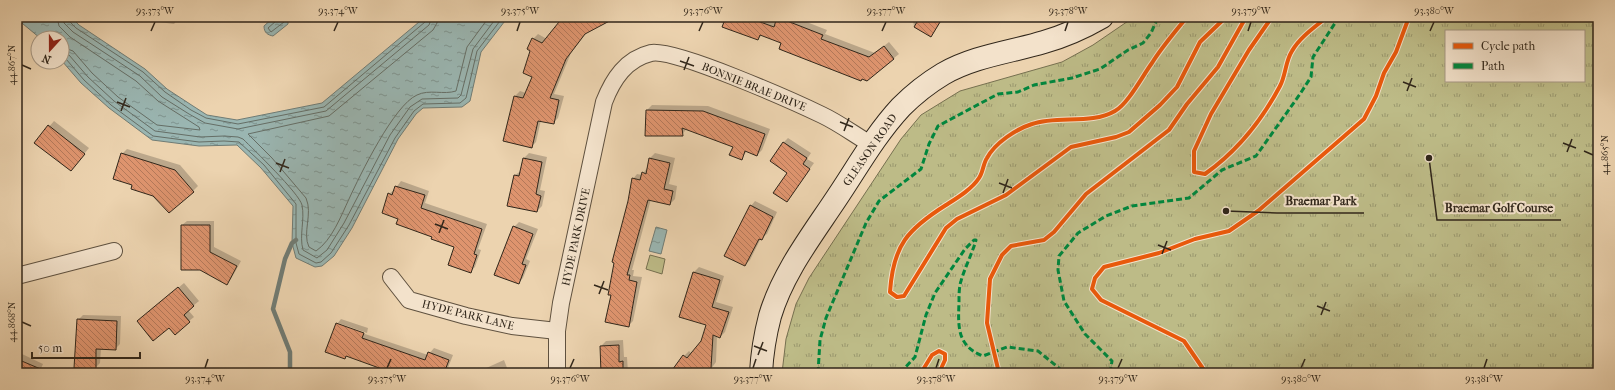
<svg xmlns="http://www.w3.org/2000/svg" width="1615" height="390" font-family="'IM FELL French Canon',serif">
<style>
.grass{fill:#bdbb87;stroke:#767050}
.park{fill:url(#park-tufts);stroke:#767050;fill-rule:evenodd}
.water{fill:url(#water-ripples);stroke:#707c75}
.shadow{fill:#0003}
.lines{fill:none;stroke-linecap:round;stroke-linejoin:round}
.shore{stroke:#656e66;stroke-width:1}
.stream{stroke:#707c75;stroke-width:4.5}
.building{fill:url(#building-back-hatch);stroke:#30261a}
.street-casing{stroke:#5f513f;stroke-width:18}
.secondary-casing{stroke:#30261a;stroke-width:24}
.street{stroke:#f3e2cb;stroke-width:16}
.secondary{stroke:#f3e2cb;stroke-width:22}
.quiet{stroke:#00873e;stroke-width:3;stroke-dasharray:6 3;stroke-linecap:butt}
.cycleway-casing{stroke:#f3e2cb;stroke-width:6}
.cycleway{stroke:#e8590c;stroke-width:4}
.ticks{fill:none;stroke:#30261a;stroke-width:1.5}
.labels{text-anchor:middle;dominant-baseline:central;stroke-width:4;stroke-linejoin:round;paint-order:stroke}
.street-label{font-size:11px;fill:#30261a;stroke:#f3e2cb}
.leader{fill:none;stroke:#30261a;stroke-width:1.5}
.callout-dot{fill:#30261a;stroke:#f3e2cb;stroke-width:1.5}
.callout-label{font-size:12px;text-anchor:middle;font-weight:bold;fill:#30261a;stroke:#f3e2cb;stroke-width:4;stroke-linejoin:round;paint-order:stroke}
.neatline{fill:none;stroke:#30261a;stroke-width:1.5}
.ticks-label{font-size:10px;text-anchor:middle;fill:#30261a}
</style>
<defs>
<pattern id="park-tufts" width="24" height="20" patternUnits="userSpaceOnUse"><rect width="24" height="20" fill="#bdbb87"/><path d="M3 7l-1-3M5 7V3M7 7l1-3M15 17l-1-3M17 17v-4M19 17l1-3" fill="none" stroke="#9a986e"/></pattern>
<pattern id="water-ripples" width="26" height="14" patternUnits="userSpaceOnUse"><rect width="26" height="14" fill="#9ab6b2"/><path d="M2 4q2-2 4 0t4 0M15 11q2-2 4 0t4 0" fill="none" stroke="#7e9490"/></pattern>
<pattern id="building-back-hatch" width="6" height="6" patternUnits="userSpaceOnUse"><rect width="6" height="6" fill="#de946e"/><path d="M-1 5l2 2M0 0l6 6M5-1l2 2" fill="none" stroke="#b4795a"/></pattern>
</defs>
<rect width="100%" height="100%" fill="#ecd3af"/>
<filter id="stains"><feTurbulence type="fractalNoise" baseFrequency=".005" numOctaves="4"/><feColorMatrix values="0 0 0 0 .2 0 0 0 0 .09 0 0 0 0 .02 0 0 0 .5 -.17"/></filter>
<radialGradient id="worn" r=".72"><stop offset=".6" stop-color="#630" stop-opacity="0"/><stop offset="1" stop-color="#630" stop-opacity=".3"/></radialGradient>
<polygon class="grass" points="650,255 665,259 662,274 646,269"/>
<path class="park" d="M1134 17H1598V373H782L786 339 796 304 809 278 901 139 921 115 960 91 1062 62 1093 45ZM1446 31H1584V81H1446Z"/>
<g class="water">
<polygon points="17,17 71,17 79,25 145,69 167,89 193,106 207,115 237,120 322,103 425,17 508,17 481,52 470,101 462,107 423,108 416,114 398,139 352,228 334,256 322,266 315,267 296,258 292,243 293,206 261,168 237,145 199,146 152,140 109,108 81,83 62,61 62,38 40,38 17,19"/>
<path d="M274 17H287L288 19V24L273 36C268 35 264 33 264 26Z"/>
<polygon points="656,227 667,230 661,254 649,251"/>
</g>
<g class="shadow">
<polygon points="152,17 202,17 198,21 179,18 174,24 151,21"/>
<polygon points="223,17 233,17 223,19"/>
<polygon points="569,17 611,17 587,32 571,53 554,94 564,96 558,118 553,123 541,120 536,142 531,147 515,96 520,91 526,93 533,76 533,39 538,34 547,39"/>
<polygon points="709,17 764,17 777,22 779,17 794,17 827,30 825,34 875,53 889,42 899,54 867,80 783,42 762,35 758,39"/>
<polygon points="912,17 944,17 931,36 914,26"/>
<polygon points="652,105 708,106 770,129 762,150 757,155 747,151 741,159 734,146 687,128 682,135 647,110"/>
<polygon points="54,121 89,148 71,170 36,142"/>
<polygon points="788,138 811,153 807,159 814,163 787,201 788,172 783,143"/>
<polygon points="127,149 180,165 198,186 193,191 133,184 122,154"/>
<polygon points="529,153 547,157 540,190 545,191 542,206 537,211 515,175 521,171 524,158"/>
<polygon points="655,153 675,158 669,184 677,186 675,199 670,204 651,199 632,270 634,270 633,276 642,277 633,321 628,326 606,321 633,179 637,174 642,175 647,168 650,158"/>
<polygon points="401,181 429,191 425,203 487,224 478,249 481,250 475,267 470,272 455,246 399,218 389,194 395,189"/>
<polygon points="755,201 777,212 767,234 761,238 750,260 745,265 751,206"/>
<polygon points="187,221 214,221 214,247 241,261 231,279 226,284 182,225"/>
<polygon points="519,222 538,229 526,259 530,261 523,278 518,283 514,227"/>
<polygon points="699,267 724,276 716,302 733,307 725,332 720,337 717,336 716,362 708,373 679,373 684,356 689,351 692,354 701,342 707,324 694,272"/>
<polygon points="184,283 199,301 188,310 194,317 189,321 169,326 143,317"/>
<polygon points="83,315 121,316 120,344 115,349 101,349 100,363 95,368 78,320"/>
<polygon points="341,319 368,328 367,333 338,323 338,325 428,355 434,348 453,355 446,373 393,373 347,355 345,358 337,324"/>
<polygon points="623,340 624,357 627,357 628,373 602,373 601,346 606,341"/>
<polygon points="22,354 43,364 39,373 17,373 17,359"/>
<polygon points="504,360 509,373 480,373 484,369"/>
</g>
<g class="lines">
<g class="shore">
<polyline points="57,17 59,26 70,37 136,81 158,101 199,127 200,130 157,125 118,97 92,73 73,51 62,47"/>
<polyline points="63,17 64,23 73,32 140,76 162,97 189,114 205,123 238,129 326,111 429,25 432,17"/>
<polyline points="68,17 69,21 76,28 143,72 165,92 191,110 206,118 238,124 324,107 425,22 427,17"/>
<polyline points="276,17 276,21 268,28 271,32 284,22 284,17"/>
<path d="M438 17 437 23 433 30 329 116 248 134 272 158 306 198C313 214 302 233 309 247L316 251C332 240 341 216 349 199 360 175 394 105 417 95 429 89 444 95 456 91L467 47 489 17"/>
<path d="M62 53 69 55 88 77 114 101 155 131 200 137 224 136 238 137 243 139C253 149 299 193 302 205 305 220 299 235 303 250L317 258 327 250 344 223 390 135 410 107 422 99 458 98 461 95 473 49 497 17"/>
<polyline points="62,58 66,59 84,80 111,105 153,136 199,142 224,141 239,142 264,165 296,204 296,243 299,254 316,263 321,262 331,253 349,225 395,138 414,111 423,104 460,103 466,98 477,51 503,17"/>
</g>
<polyline class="stream" points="290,373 290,352 273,309 285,259 292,243 296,240"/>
</g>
<g class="building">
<polygon points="563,17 617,17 585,34 566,59 550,98 559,100 554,124 538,121 532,148 503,141 514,96 523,98 532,77 523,73 530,51 527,49 532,38 542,43"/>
<polygon points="726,17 753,17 752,19 774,27 777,17 823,35 821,39 869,57 884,46 894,59 867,81 862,79 861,81 779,49 781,43 760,35 758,40 722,27"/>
<polygon points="920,17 943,17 931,37 914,27"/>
<polygon points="646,110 703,111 765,134 757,156 745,151 742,160 729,155 733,147 682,128 683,136 645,136"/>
<polygon points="48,125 85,154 71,171 34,143"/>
<polygon points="783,142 807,158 803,164 810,169 787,202 773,193 787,173 770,161"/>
<polygon points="121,153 175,170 194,192 169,213 153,196 131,189 132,185 113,179"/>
<polygon points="523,158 542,162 536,194 541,196 537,212 507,206 514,175 519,176"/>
<polygon points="649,158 670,163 664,189 673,191 670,205 648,200 627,275 630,275 629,280 637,282 629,327 605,322 611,295 608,295 614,263 612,262 628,201 632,178 640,180 642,172 646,174"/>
<polygon points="395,186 425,195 421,208 482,229 474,254 477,255 471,273 448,265 454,247 431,239 432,237 396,224 398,219 382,213 388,193 392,195"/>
<polygon points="750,205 773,217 762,240 759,239 745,266 724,256"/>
<polygon points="181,225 210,225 210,252 237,266 227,285 200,270 181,270"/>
<polygon points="513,226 533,234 522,264 526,265 519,284 494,275"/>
<polygon points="693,272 720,280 712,307 729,312 720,338 713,335 711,368 708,373 670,373 683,355 687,358 701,341 706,325 679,317"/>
<polygon points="178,287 194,306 184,315 190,322 175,335 169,328 153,341 137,321"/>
<polygon points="77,319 117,321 116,350 96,349 96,369 74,368"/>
<polygon points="336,323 364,333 362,338 425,360 428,352 449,360 444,373 393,373 346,356 345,359 325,352"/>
<polygon points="619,345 619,362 623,361 623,373 601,373 600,346"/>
<polygon points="17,359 50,373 17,373"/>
</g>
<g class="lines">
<g class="street-casing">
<g id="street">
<polyline points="17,276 114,251"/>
<polyline points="391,277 409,300 466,316 512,326 557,331"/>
<path d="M557 373V331L561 303 604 102C613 79 626 59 651 53 674 48 795 102 822 115 839 123 855 135 872 145"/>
</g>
</g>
<g class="secondary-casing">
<path id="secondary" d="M761 373C762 354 765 335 770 316 783 272 813 234 838 196 858 166 876 134 901 107 913 95 928 83 943 74 974 56 1011 52 1044 42 1065 36 1083 28 1102 17"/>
</g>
<use href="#street" class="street"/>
<use href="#secondary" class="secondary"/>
<g class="quiet">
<polyline points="818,373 820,340 826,318 866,223 879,201 921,169 929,144 938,126 998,94 1018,92 1034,85 1072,78 1100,69 1128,50 1143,43 1151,33 1158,17"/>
<path d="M900 373 915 357 926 315 935 293 965 249 974 240H976C972 254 965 267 961 281 959 287 959 295 959 302 958 327 957 346 983 356L1007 347 1038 351 1065 373"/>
<polyline points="1110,373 1112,361 1085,334 1064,301 1058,270 1059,256 1078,233 1106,216 1132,206 1189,198 1222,170 1256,156 1300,94 1311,77 1313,57 1339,17"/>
</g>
<g class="cycleway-casing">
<g id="cycleway">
<path d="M1187 17C1175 32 1162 47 1152 63 1143 75 1128 104 1115 111 1091 125 1058 115 1032 124 1016 129 995 143 987 158 983 164 983 173 979 178 972 189 957 198 946 205 908 229 893 245 890 292L897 297 904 296 946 228 957 219 1006 195 1071 147 1116 137 1129 132 1160 105 1177 87 1200 42 1226 17"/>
<path d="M1272 17 1249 50 1211 114 1194 151V172L1205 174C1236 152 1262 120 1280 86 1286 75 1285 62 1292 51 1300 37 1315 27 1327 17"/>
<polyline points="921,373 932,355 939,351 945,354 945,360 939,373"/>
<polyline points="999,373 987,323 990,279 1002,255 1011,246 1044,240 1054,232 1086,194 1169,130 1187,104 1218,67 1246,17"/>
<polyline points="1206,373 1184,341 1101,300 1092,289 1095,278 1104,267 1159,253 1195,239 1229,231 1258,211 1364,119 1376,96 1384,73 1396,52 1409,17"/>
</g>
</g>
<use href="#cycleway" class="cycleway"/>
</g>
<path class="ticks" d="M151 31 155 22M334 31 338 22M517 31 520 22M699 31 703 22M882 31 886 22M1065 31 1068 22M1248 31 1251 22M1430 31 1434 22M680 61 694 66M22 65 31 69M684 70 689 57M1403 82 1416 87M1407 91 1412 78M117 102 130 107M121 111 126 98M840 122 853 127M844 131 849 118M1563 143 1576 148M1584 151 1593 155M1567 152 1572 139M276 163 289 168M280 172 285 159M999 183 1012 188M1003 193 1008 179M435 224 448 229M439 233 444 220M1158 245 1171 250M1162 254 1167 241M594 285 608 290M599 294 604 281M1317 306 1330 311M1321 315 1326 302M22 322 31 326M754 346 767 351M758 355 763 342M205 368 208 359M387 368 391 359M570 368 574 359M753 368 756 359M936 368 939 359M1118 368 1122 359M1301 368 1305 359M1484 368 1487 359"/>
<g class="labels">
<g class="street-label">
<text transform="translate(754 87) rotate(22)">BONNIE BRAE DRIVE</text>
<text transform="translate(870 150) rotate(-55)">GLEASON ROAD</text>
<text transform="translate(576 237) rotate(-78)">HYDE PARK DRIVE</text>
<text transform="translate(468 315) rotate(14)">HYDE PARK LANE</text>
</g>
</g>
<path class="leader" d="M1226 211L1277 213H1364M1429 158L1437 220H1561"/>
<g class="callout-dot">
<circle cx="1226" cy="211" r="4"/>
<circle cx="1429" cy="158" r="4"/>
</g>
<g class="callout-label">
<text x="1321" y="205">Braemar Park</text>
<text x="1499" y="212">Braemar Golf Course</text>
</g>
<rect width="1615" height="390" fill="none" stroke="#ecd3af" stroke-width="44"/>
<rect x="1445" y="30" width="140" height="52" fill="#f3e2cb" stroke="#a59784"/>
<rect x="1453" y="43" width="20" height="6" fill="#e8590c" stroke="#a59784"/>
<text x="1481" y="50" font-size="12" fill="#30261a">Cycle path</text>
<rect x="1453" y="63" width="20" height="6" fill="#00873e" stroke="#a59784"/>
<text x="1481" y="70" font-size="12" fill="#30261a">Path</text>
<g transform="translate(50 50) rotate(201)"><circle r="19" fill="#f3e2cb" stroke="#a59784"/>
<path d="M0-3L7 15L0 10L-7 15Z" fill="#8f2418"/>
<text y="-6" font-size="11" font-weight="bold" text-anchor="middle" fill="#30261a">N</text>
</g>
<path d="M32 352v6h108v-6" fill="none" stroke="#30261a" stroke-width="2"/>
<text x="38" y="352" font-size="12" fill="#30261a" stroke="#f3e2cb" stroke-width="3" paint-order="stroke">50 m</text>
<rect x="22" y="22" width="1571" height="346" class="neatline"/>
<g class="ticks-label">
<text x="155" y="14">93.373°W</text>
<text x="338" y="14">93.374°W</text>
<text x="520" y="14">93.375°W</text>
<text x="703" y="14">93.376°W</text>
<text x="886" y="14">93.377°W</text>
<text x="1068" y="14">93.378°W</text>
<text x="1251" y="14">93.379°W</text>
<text x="1434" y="14">93.380°W</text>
<text transform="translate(11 65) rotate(-90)" y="4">44.867°N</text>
<text transform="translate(1604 155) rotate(-90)" y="4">44.865°N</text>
<text transform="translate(11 322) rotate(-90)" y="4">44.868°N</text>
<text x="205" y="382">93.374°W</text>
<text x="387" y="382">93.375°W</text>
<text x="570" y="382">93.376°W</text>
<text x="753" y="382">93.377°W</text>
<text x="936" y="382">93.378°W</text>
<text x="1118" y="382">93.379°W</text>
<text x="1301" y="382">93.380°W</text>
<text x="1484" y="382">93.381°W</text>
</g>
<rect width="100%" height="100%" filter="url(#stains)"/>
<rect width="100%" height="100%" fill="url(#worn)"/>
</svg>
